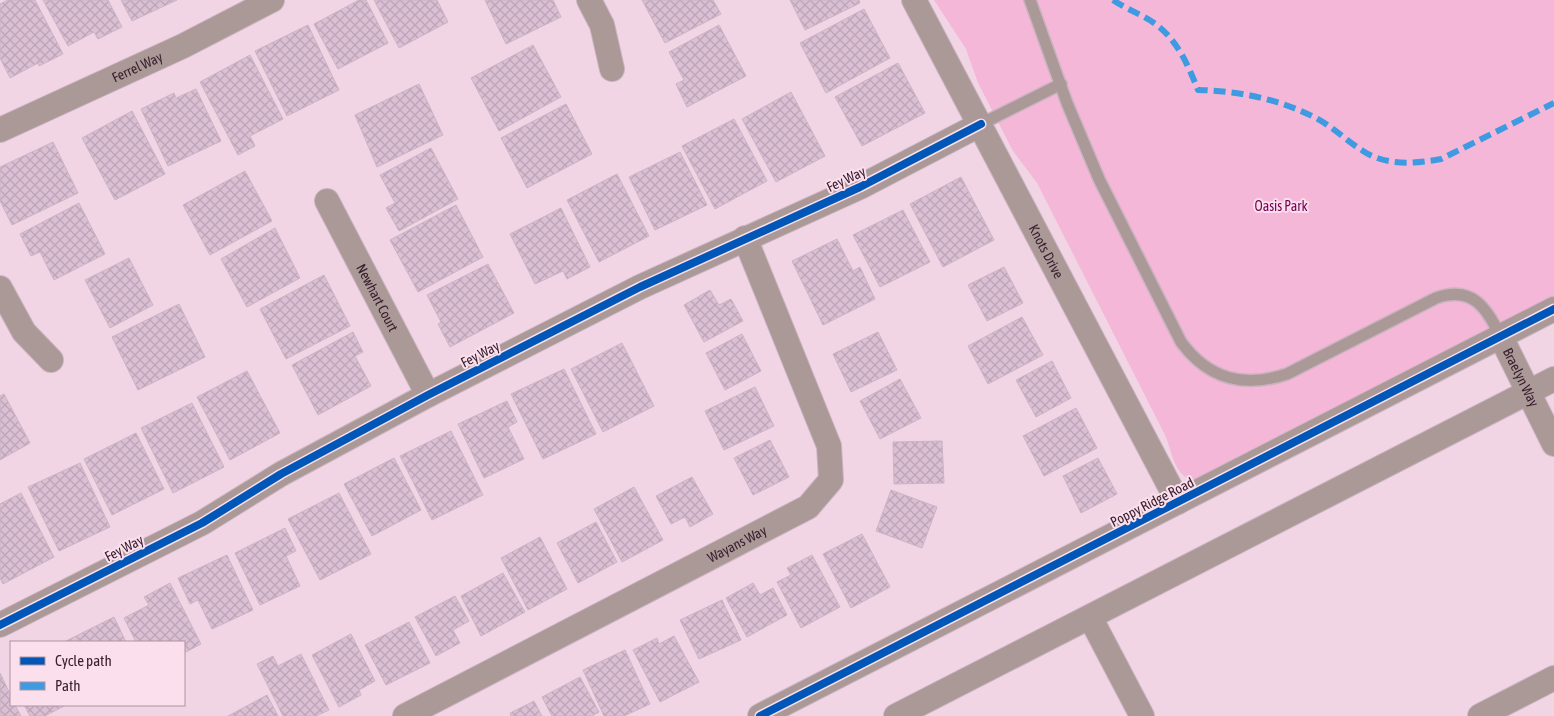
<svg xmlns="http://www.w3.org/2000/svg" width="1554" height="716" font-family="'Asap Condensed',sans-serif">
<style>
.green{fill:#f4b7d8}
.building{fill:url(#building-cross-hatch);stroke:#cab5c5}
.lines{fill:none;stroke-linecap:round;stroke-linejoin:round}
.service-casing{stroke:#cbb3c0;stroke-width:14}
.minor-casing{stroke:#cbb3c0;stroke-width:26}
.service{stroke:#ab9998;stroke-width:11}
.minor{stroke:#ab9998;stroke-width:24}
.quiet{stroke:#3e9be1;stroke-width:6;stroke-dasharray:12 6;stroke-linecap:butt}
.cycleway-casing{stroke:#fbdfed;stroke-width:11}
.cycleway{stroke:#0057b8;stroke-width:8}
.labels{text-anchor:middle;dominant-baseline:central;stroke-width:4;stroke-linejoin:round;paint-order:stroke}
.street-label{font-size:14px;fill:#39202e;stroke:#fbdfed}
.park-label{font-size:14px;fill:#790056;stroke:#fbdfed}
</style>
<defs>
<pattern id="building-cross-hatch" width="8" height="8" patternUnits="userSpaceOnUse" patternTransform="scale(1.25)"><rect width="8" height="8" fill="#dbbfd4"/><path d="M0 0l8 8M0 8l8-8" fill="none" stroke="#bda4b6"/></pattern>
</defs>
<rect width="100%" height="100%" fill="#f2d5e4"/>
<path class="green" d="M934 0H1554V297L1195 482C1173 475 1173 453 1165 435L1037 183 1013 151 978 83 966 49Z"/>
<g class="building">
<polygon points="8,0 35,0 63,54 39,66 38,63 10,78 0,58 0,4"/>
<polygon points="43,0 108,0 122,27 98,39 94,32 68,46"/>
<polygon points="121,0 177,0 132,21"/>
<polygon points="359,0 366,0 388,43 338,69 314,24"/>
<polygon points="374,0 437,0 448,22 399,48"/>
<polygon points="485,0 553,0 561,17 506,44"/>
<polygon points="642,0 713,0 721,14 665,43"/>
<polygon points="790,0 859,0 860,3 805,30"/>
<polygon points="864,9 890,58 826,93 800,43"/>
<polygon points="308,25 339,90 287,116 255,51"/>
<polygon points="719,25 746,76 687,107 676,84 684,80 669,52"/>
<polygon points="533,45 561,97 499,131 471,78"/>
<polygon points="250,55 283,119 250,136 255,146 238,155 200,82"/>
<polygon points="898,63 925,113 862,146 835,97"/>
<polygon points="419,84 443,135 377,167 355,115"/>
<polygon points="196,89 221,141 168,166 141,109 174,93 176,98"/>
<polygon points="791,92 825,156 776,182 742,119"/>
<polygon points="566,104 592,154 527,188 501,138"/>
<polygon points="132,111 165,174 115,200 82,138"/>
<polygon points="734,119 767,181 715,209 682,146"/>
<polygon points="53,142 78,193 12,225 0,201 0,167"/>
<polygon points="431,148 458,199 399,231 386,208 395,203 380,175"/>
<polygon points="680,152 707,205 655,230 629,177"/>
<polygon points="245,171 272,221 210,255 183,205"/>
<polygon points="617,174 649,236 599,262 567,200"/>
<polygon points="961,177 994,240 943,267 910,204"/>
<polygon points="79,203 105,254 54,280 40,252 31,256 20,234"/>
<polygon points="456,205 483,257 418,292 390,240"/>
<polygon points="561,208 590,267 567,279 563,271 535,284 510,234"/>
<polygon points="903,210 930,262 880,287 853,235"/>
<polygon points="275,228 300,278 247,307 221,259"/>
<polygon points="837,239 853,271 860,267 875,299 823,325 792,261"/>
<polygon points="129,258 153,305 110,328 85,280"/>
<polygon points="488,264 514,313 450,347 438,324 441,322 427,295"/>
<polygon points="1004,267 1023,303 987,321 968,285"/>
<polygon points="324,275 350,326 286,359 260,309"/>
<polygon points="710,290 719,305 731,299 743,321 704,342 684,305"/>
<polygon points="179,304 205,357 138,390 112,337"/>
<polygon points="1022,317 1043,355 988,384 968,346"/>
<polygon points="353,332 363,352 355,356 371,386 318,415 292,365"/>
<polygon points="878,332 897,370 851,392 833,354"/>
<polygon points="742,334 761,371 725,390 706,353"/>
<polygon points="622,343 654,406 603,432 571,369"/>
<polygon points="1052,361 1071,398 1036,417 1016,380"/>
<polygon points="564,369 596,434 543,459 511,394"/>
<polygon points="247,371 280,433 230,460 197,397"/>
<polygon points="900,379 921,418 880,439 860,401"/>
<polygon points="755,387 774,426 724,450 705,411"/>
<polygon points="4,394 30,443 0,460 0,396"/>
<polygon points="507,401 517,422 508,427 524,459 484,478 458,424"/>
<polygon points="192,403 224,467 173,493 141,428"/>
<polygon points="1076,408 1097,448 1044,476 1023,436"/>
<polygon points="451,431 483,495 432,520 400,456"/>
<polygon points="136,433 164,489 112,515 84,459"/>
<polygon points="770,440 789,477 753,495 734,458"/>
<polygon points="942,441 944,483 894,484 893,442"/>
<polygon points="394,458 421,510 372,536 344,484"/>
<polygon points="1098,458 1117,494 1081,513 1063,476"/>
<polygon points="80,463 110,527 59,551 28,487"/>
<polygon points="692,477 713,514 690,527 685,517 671,524 656,496"/>
<polygon points="634,487 663,540 622,562 594,509"/>
<polygon points="891,490 937,507 922,548 876,531"/>
<polygon points="21,493 54,557 3,584 0,578 0,504"/>
<polygon points="339,493 371,554 320,580 288,519"/>
<polygon points="596,522 617,562 578,583 557,543"/>
<polygon points="285,528 296,551 286,556 300,586 260,605 235,553"/>
<polygon points="862,534 890,587 851,608 823,554"/>
<polygon points="540,537 567,589 528,610 501,558"/>
<polygon points="227,555 253,610 212,629 198,600 190,604 178,578"/>
<polygon points="812,555 840,607 801,628 777,582 791,575 787,568"/>
<polygon points="503,573 525,612 481,636 461,596"/>
<polygon points="170,583 201,644 184,653 184,642 136,642 124,618 149,605 144,597"/>
<polygon points="753,583 760,595 773,588 787,615 747,637 726,598"/>
<polygon points="455,596 469,621 453,630 460,643 436,656 415,617"/>
<polygon points="722,600 741,640 699,659 680,620"/>
<polygon points="114,617 126,642 66,641"/>
<polygon points="409,622 430,663 386,685 365,645"/>
<polygon points="351,634 375,681 359,690 361,695 339,707 312,655"/>
<polygon points="674,636 699,682 660,702 633,650 657,638 659,644"/>
<polygon points="625,650 650,704 624,716 604,716 583,670"/>
<polygon points="301,654 329,710 316,716 283,716 257,664 273,656 278,666"/>
<polygon points="0,673 11,696 11,705 15,705 21,716 0,716"/>
<polygon points="580,677 599,712 592,716 552,716 542,697"/>
<polygon points="267,695 278,716 228,716"/>
<polygon points="534,701 542,716 511,716 510,713"/>
<polygon points="24,705 66,705 45,716 30,716"/>
</g>
<g class="lines">
<g class="service-casing">
<g id="service">
<path d="M1030 0 1067 103 1099 179 1181 342C1209 380 1244 388 1287 374L1436 298C1473 285 1486 308 1501 337"/>
<polyline points="981,124 1061,84"/>
</g>
</g>
<g class="minor-casing">
<g id="minor">
<polyline points="589,0 602,25 612,69"/>
<path id="s1" d="M914 0 1178 502"/>
<path id="s2" d="M0 130 183 46 272 0"/>
<path id="s3" d="M327 201 428 395"/>
<polyline points="0,288 24,332 51,360"/>
<path id="s4" d="M1501 337 1554 444"/>
<polyline points="1090,617 1142,716"/>
<polyline points="0,625 202,523 281,474 428,395 640,287 860,187 981,124"/>
<path id="s5" d="M405 716 808 507 831 480 829 446 745 238"/>
<polyline points="760,716 1554,309"/>
<polyline points="896,716 1554,379"/>
<polyline points="1480,716 1554,678"/>
</g>
</g>
<use href="#service" class="service"/>
<use href="#minor" class="minor"/>
<path class="quiet" d="M1113 0C1126 9 1141 14 1154 23 1177 39 1188 65 1198 90 1239 91 1279 99 1316 118 1333 127 1347 141 1363 151 1386 166 1415 164 1441 159L1554 103"/>
<g class="cycleway-casing">
<g id="cycleway">
<polyline points="0,625 202,523 281,474 428,395 640,287 860,187 981,124"/>
<polyline points="760,716 1554,309"/>
</g>
</g>
<use href="#cycleway" class="cycleway"/>
</g>
<g class="labels">
<g class="street-label">
<text stroke="none"><textPath href="#s2" startOffset="151">Ferrel Way</textPath></text>
<text transform="translate(846 179) rotate(-25)">Fey Way</text>
<text stroke="none"><textPath href="#s1" startOffset="284">Knots Drive</textPath></text>
<text stroke="none"><textPath href="#s3" startOffset="109">Newhart Court</textPath></text>
<text transform="translate(480 354) rotate(-27)">Fey Way</text>
<text stroke="none"><textPath href="#s4" startOffset="45">Braelyn Way</textPath></text>
<text transform="translate(1152 502) rotate(-27)">Poppy Ridge Road</text>
<text stroke="none"><textPath href="#s5" startOffset="374">Wayans Way</textPath></text>
<text transform="translate(124 548) rotate(-27)">Fey Way</text>
</g>
<g class="park-label">
<text x="1281" y="206">Oasis Park</text>
</g>
</g>
<rect x="10" y="641" width="175" height="65" fill="#fbdfed" stroke="#ad93a1"/>
<rect x="20" y="657" width="25" height="8" fill="#0057b8" stroke="#ad93a1"/>
<text x="55" y="666" font-size="15" fill="#39202e">Cycle path</text>
<rect x="20" y="682" width="25" height="8" fill="#3e9be1" stroke="#ad93a1"/>
<text x="55" y="691" font-size="15" fill="#39202e">Path</text>
</svg>
